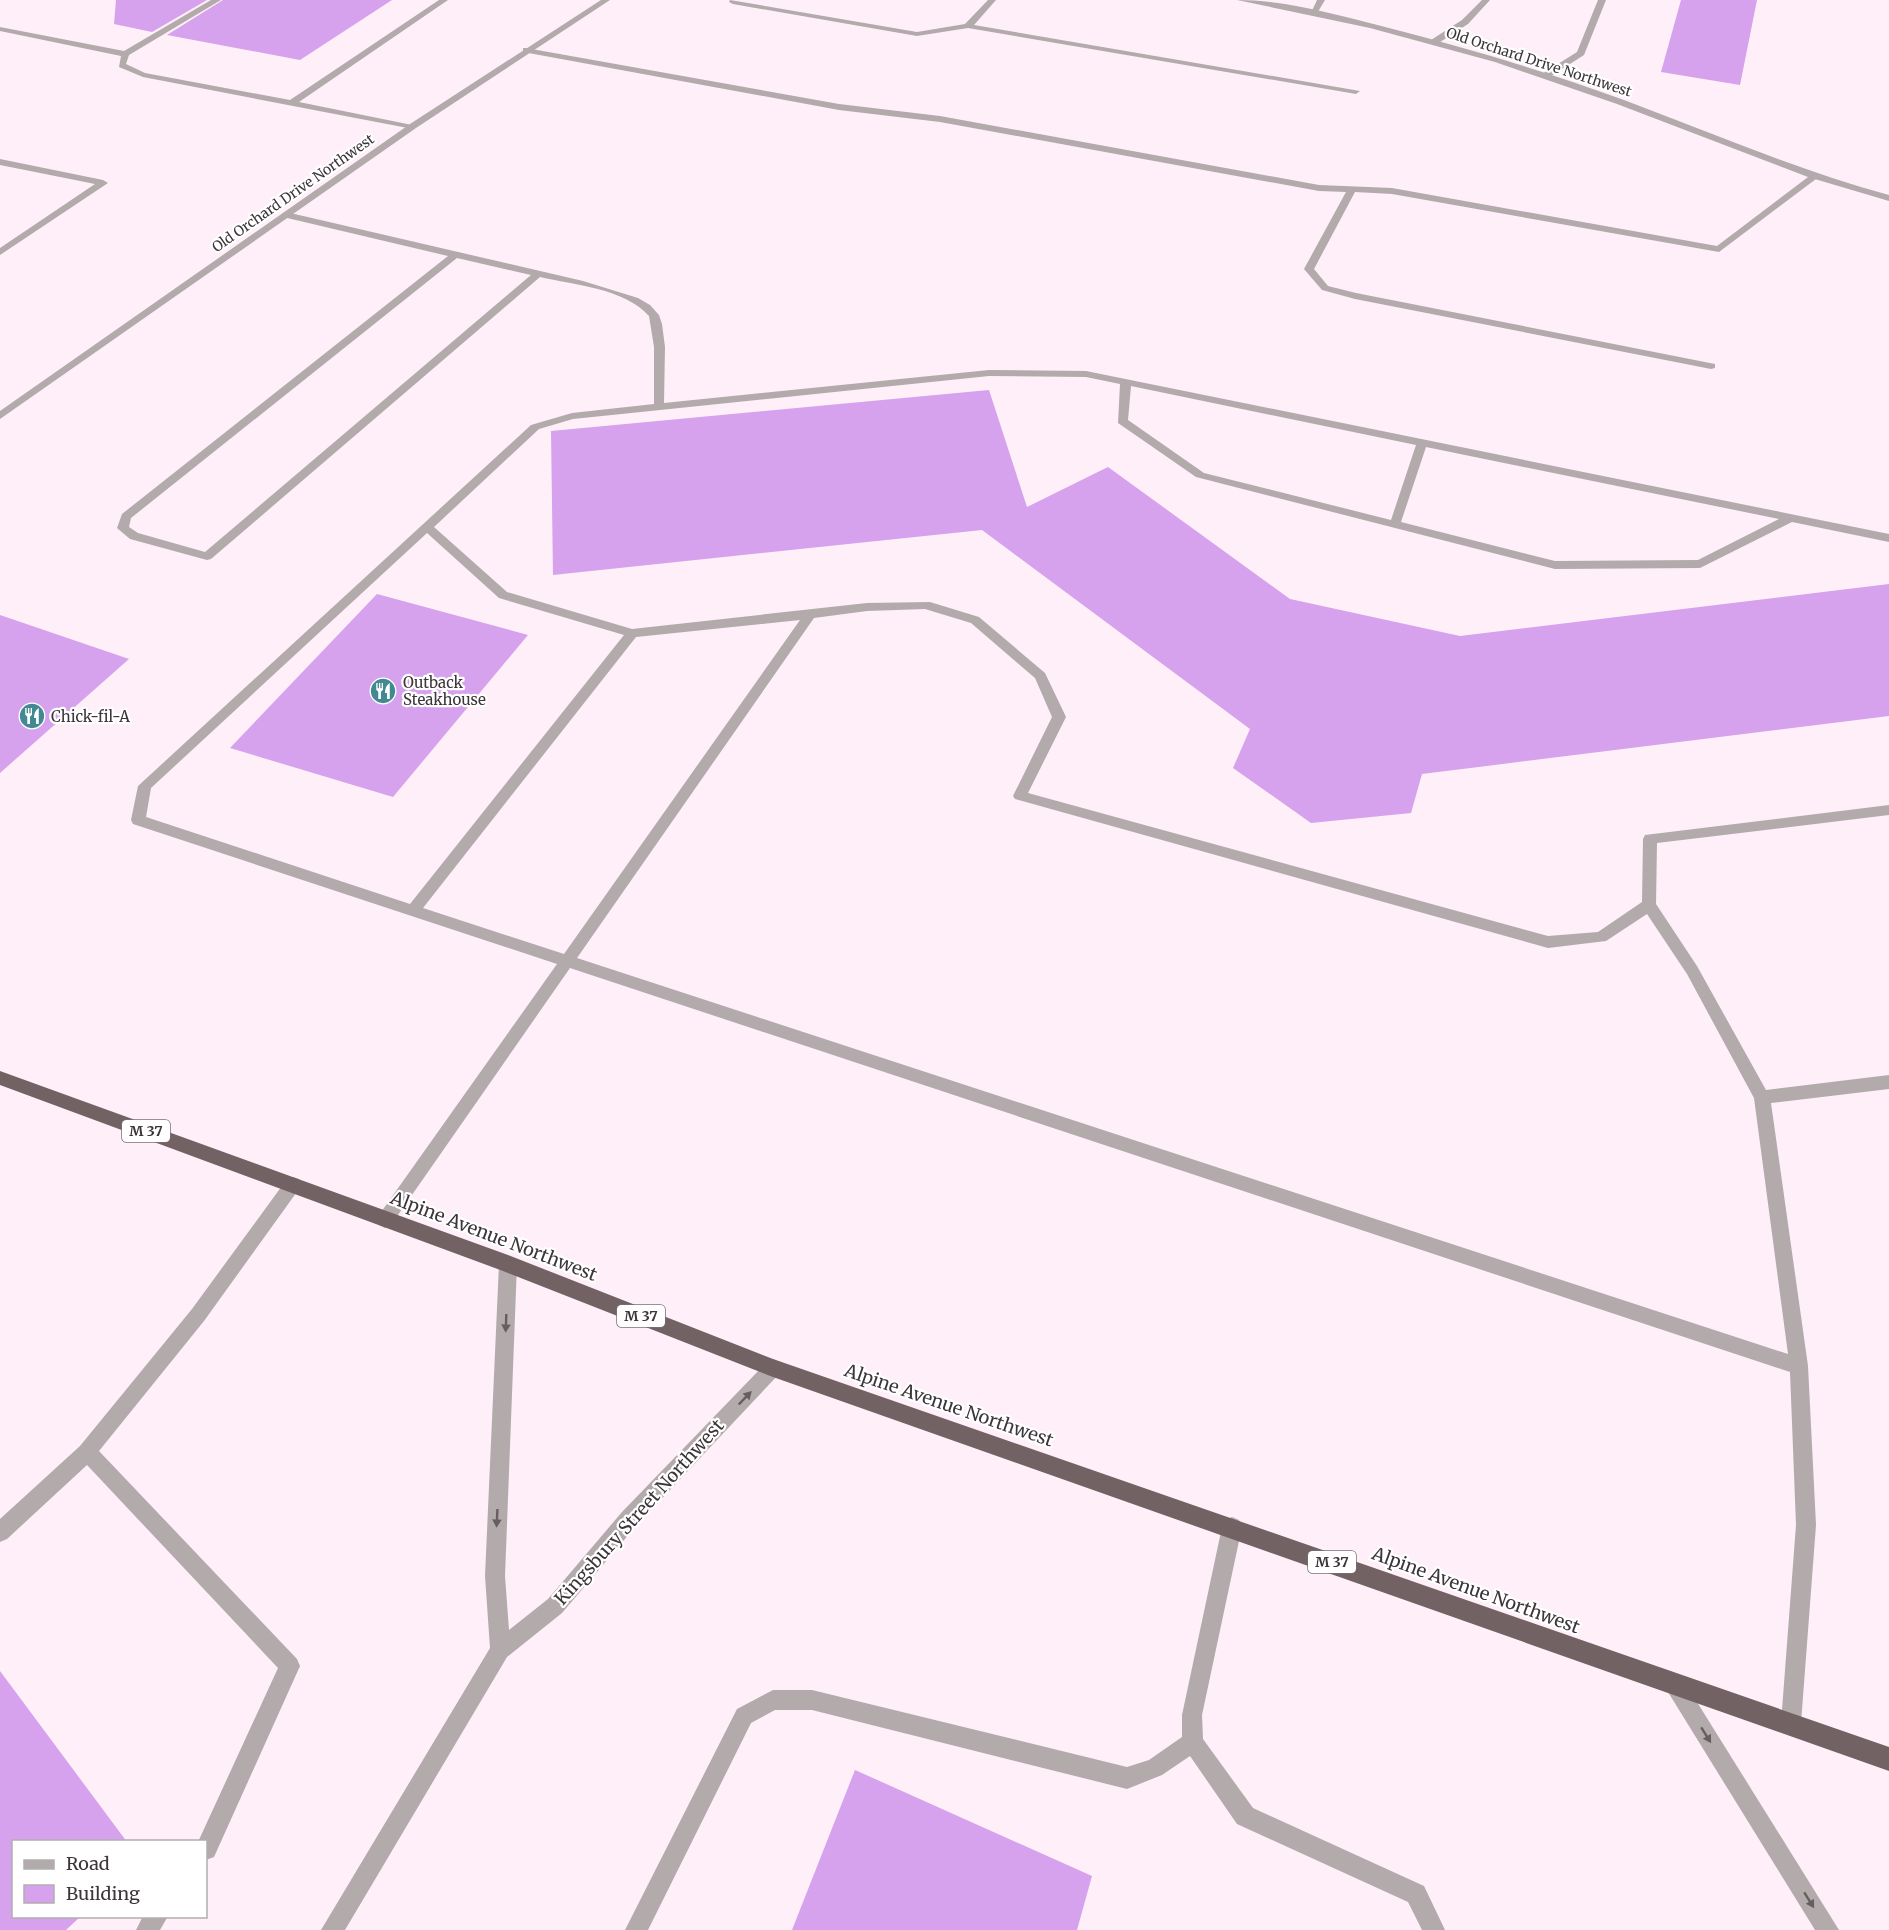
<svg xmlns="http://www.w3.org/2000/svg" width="1889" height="1930" font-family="Merriweather,serif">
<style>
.building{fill:#d6a1ed}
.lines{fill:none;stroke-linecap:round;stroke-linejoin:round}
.service{fill:#b3aaab;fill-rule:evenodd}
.minor{fill:#b3aaab;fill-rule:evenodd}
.tertiary{fill:#b3aaab;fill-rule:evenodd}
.trunk{fill:#736264;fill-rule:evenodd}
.oneway{fill:#665e61}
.labels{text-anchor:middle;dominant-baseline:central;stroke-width:4.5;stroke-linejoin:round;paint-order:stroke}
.far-street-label{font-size:14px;fill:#3c3539;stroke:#fff}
.shield{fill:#fff;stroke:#767274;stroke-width:1.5}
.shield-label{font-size:14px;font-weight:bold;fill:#3c3539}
.poi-label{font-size:15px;fill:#3c3539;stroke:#fff;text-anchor:start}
.near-street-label{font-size:18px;fill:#3c3539;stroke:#fff}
</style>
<rect width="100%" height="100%" fill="#feeff8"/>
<g class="building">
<polygon points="116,0 207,0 152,32 114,24"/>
<polygon points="223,0 392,0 300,60 167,35"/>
<polygon points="1681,0 1757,0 1740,85 1661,72"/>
<polygon points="989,390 1027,507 1108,467 1290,599 1460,636 1889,584 1889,716 1422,774 1411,813 1311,823 1233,768 1250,729 982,530 553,575 551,431"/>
<polygon points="377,594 528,635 393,797 230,748"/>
<polygon points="0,615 129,659 0,773"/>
<polygon points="0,1671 127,1842 14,1842 14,1917 80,1917 66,1930 0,1930"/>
<polygon points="855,1770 1092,1876 1077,1930 792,1930"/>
</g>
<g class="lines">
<g class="service">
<polygon points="211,0 221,0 129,55 126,64 145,73 290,100 439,0 448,0 299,102 417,126 413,129 143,77 119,67 121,56 0,31 0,27 124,51"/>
<polygon points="730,0 917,32 965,24 988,0 996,0 974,25 1360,91 1356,94 968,28 917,36 733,4 729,2"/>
<polygon points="1317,0 1325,0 1316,15 1310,15"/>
<polygon points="1482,0 1490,0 1468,24 1437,44 1431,44 1431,40 1462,20"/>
<polygon points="1598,0 1606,0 1584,55 1548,78 1542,78 1542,74 1577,52"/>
<polygon points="526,48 839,104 940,116 1319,185 1392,188 1717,246 1812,174 1820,176 1719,252 1392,194 1355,192 1314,269 1328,286 1356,293 1715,364 1715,368 1711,369 1355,299 1322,290 1304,269 1346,192 1319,191 940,122 839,110 523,52 523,48"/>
<polygon points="0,159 103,180 108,183 0,255 0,248 95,184 0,165"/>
<path d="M286 212 583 281 638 298 650 305 659 315 662 324 665 347 664 403 989 370 1086 371 1889 534V542L1792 522 1700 568 1555 569 1196 477 1118 423 1120 384 1086 377 989 376 573 419 539 429 434 527 507 592 632 629 867 603 930 602 979 617 1045 673 1066 717 1028 793 1548 936 1598 932 1642 902 1643 839 1645 835 1889 805V815L1657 843 1656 904 1697 966 1766 1090 1889 1075V1089L1771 1103 1808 1366 1816 1525 1801 1723 1798 1730 1791 1733 1784 1730 1781 1723 1796 1525 1790 1372 570 968 391 1225 385 1228 379 1225 377 1220 379 1215 557 964 133 824 131 820 138 786 531 425 572 413 654 404V347L649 316C624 288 574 285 540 277L211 559 207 560 130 539 117 528 122 514 448 256 283 217V213ZM457 258 531 275 205 552 138 533 129 527 131 518ZM1131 386 1416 445 1391 520 1204 473 1128 420ZM1426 447 1779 519 1698 560 1555 561 1401 522ZM427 533 499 598 624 635 410 904 146 817 151 788ZM925 609 971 623 1035 678 1052 717 1013 796 1015 799 1548 948 1606 941 1647 914 1687 974 1754 1098 1788 1354 577 958 814 618 867 611ZM800 620 564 954 423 908 636 637Z"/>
<polygon points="293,1177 299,1179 301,1184 299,1189 204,1321 99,1451 297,1659 300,1666 214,1857 206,1860 206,1842 198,1842 278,1668 87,1465 7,1539 0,1542 0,1519 80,1446 192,1309 287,1179"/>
<polygon points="1232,1517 1239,1520 1242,1527 1202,1715 1203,1739 1253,1808 1424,1886 1445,1930 1422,1930 1408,1902 1237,1824 1190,1756 1162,1775 1127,1789 812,1710 775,1710 751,1723 648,1930 625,1930 737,1709 773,1690 812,1690 1127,1767 1149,1760 1182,1737 1182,1715 1222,1527 1225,1520"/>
<polygon points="1675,1675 1682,1678 1839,1930 1815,1930 1668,1692 1665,1685 1668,1678"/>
<polygon points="143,1916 168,1916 160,1930 136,1930"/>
</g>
<polygon class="minor" points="508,1256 514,1258 517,1264 505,1576 509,1630 548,1599 622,1512 767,1362 773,1359 779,1362 782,1368 779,1374 636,1526 562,1613 507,1657 345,1930 321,1930 490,1648 485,1576 499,1264 502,1258"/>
<g class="tertiary">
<polygon points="601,0 610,0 416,128 0,419 0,411 410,124"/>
<path d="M1237 0C1288 0 1340 16 1389 28 1468 48 1547 72 1624 100 1712 133 1798 170 1889 195V201L1808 177 1617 104 1495 62 1370 28Z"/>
</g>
<polygon class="trunk" points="0,1071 508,1255 773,1359 1889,1747 1889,1771 773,1377 503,1271 0,1085"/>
</g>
<defs><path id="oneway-solid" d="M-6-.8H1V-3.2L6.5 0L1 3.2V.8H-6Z" transform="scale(1.5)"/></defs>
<g class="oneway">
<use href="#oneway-solid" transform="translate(506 1323) rotate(92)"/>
<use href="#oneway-solid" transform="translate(745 1398) rotate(-46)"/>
<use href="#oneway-solid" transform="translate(497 1518) rotate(93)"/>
<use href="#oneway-solid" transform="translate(1706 1735) rotate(58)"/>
<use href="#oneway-solid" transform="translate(1809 1900) rotate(58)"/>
</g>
<defs>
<g id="restaurant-disc" transform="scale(1.35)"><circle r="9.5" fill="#428992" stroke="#fff"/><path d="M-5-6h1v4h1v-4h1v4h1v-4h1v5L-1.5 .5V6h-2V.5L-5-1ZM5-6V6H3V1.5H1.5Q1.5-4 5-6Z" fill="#fff"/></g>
</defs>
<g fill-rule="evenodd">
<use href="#restaurant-disc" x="383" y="691"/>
<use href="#restaurant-disc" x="32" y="716"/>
</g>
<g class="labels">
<g class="far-street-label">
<text transform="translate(1539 62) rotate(18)">Old Orchard Drive Northwest</text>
<text transform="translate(293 193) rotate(-35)">Old Orchard Drive Northwest</text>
</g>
<g class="shield">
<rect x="122" y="1120" width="48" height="22" rx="4.5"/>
<rect x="617" y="1305" width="48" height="22" rx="4.5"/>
<rect x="1308" y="1551" width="48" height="22" rx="4.5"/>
</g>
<g class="shield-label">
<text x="146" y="1131">M 37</text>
<text x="641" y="1316">M 37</text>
<text x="1332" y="1562">M 37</text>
</g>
<g class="poi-label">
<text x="403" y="682">Outback<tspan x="403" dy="17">Steakhouse</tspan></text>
<text x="51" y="716">Chick-fil-A</text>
</g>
<g class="near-street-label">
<text transform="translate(494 1236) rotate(21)">Alpine Avenue Northwest</text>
<text transform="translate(949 1405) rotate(19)">Alpine Avenue Northwest</text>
<text transform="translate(639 1512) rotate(-48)">Kingsbury Street Northwest</text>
<text transform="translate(1476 1590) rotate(20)">Alpine Avenue Northwest</text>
</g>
</g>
<rect x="12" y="1840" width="195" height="78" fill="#ffffff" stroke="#b1aeb0" stroke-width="1.5"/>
<rect x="24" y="1860" width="30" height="9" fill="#b3aaab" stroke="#b1aeb0" stroke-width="1.5"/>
<text x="66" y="1870" font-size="18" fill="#3c3539">Road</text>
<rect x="24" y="1885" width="30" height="18" fill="#d6a1ed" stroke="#b1aeb0" stroke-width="1.5"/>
<text x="66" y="1900" font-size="18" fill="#3c3539">Building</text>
</svg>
